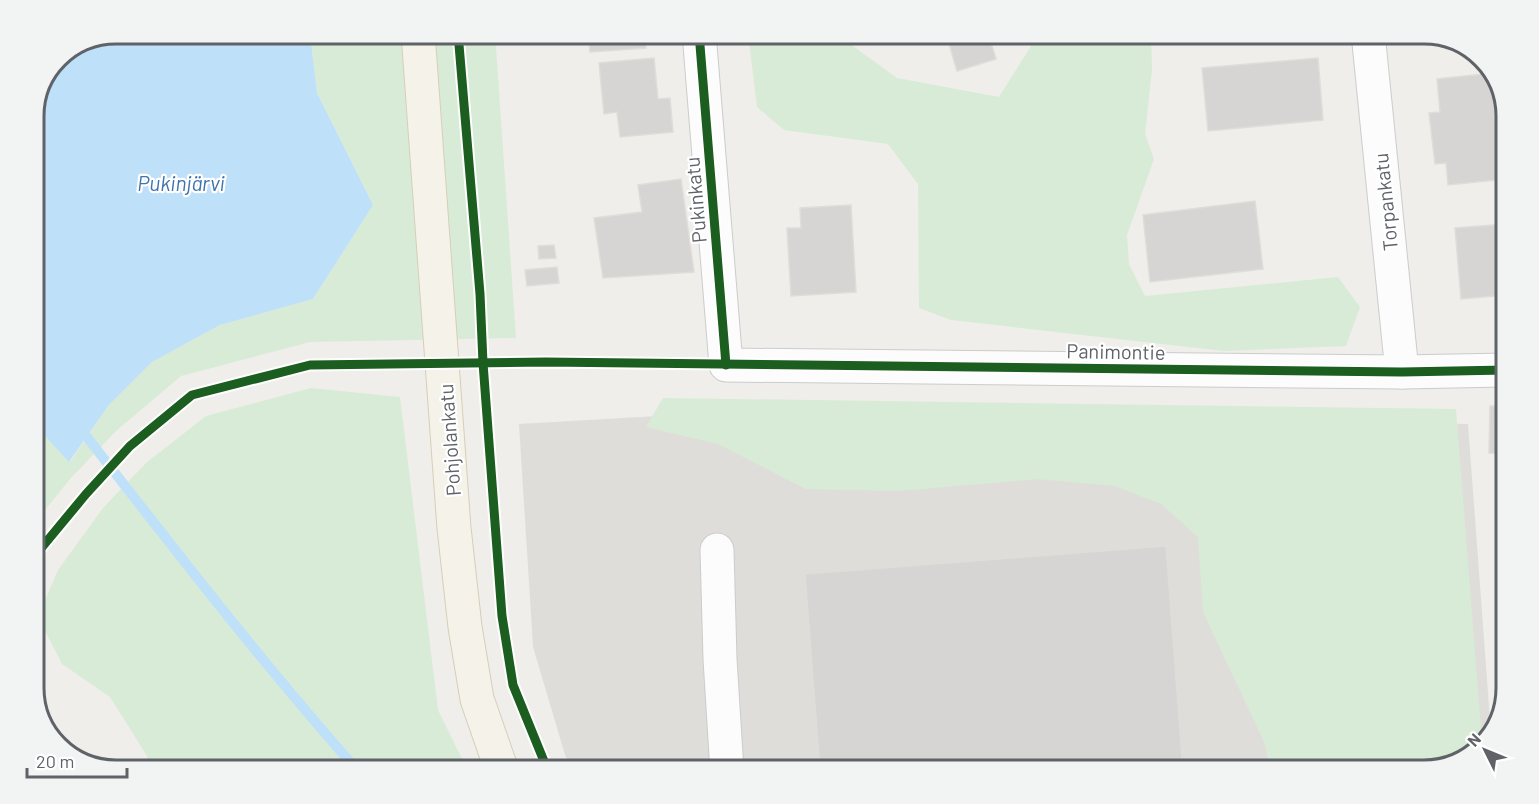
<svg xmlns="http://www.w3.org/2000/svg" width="1539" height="804" font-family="Barlow,sans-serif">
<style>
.industrial{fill:#dfddda}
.green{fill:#d8ebd6}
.water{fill:#bfe0f9}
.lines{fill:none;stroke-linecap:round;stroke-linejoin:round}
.stream{stroke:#bfe0f9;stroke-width:10}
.building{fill:#d6d5d3;stroke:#deddd9;stroke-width:1.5}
.minor-casing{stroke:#cbcccc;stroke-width:35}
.major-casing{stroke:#d7ceb8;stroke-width:35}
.minor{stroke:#fdfcfc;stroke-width:33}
.major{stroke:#f4f2e9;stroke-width:33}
.cycleway-casing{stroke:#fff;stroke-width:13}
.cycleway{stroke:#1b5e20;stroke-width:9}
.labels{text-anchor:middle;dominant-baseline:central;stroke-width:4.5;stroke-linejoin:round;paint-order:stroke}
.street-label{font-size:20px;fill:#5f6368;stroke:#fff}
.water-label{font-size:21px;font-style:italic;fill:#4174aa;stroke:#fff}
.rim{fill:none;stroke:#5f6368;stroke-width:3}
</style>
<rect width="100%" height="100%" fill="#efeeea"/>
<polygon class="industrial" points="727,412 1468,424 1491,733 1465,760 1424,771 573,771 565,755 533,647 519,424"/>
<g class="green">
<polygon points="310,33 495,33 516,338 310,342 181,376 116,431 70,479 33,525 33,423 70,462 109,405 152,362 220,325 313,299 373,205 317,93"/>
<polygon points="748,33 851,33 853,46 897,78 999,97 1033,43 1032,33 1151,33 1152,70 1145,134 1154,159 1127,235 1129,264 1145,296 1338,277 1360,307 1346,346 1224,351 951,320 919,308 918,184 888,144 784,130 757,107"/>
<polygon points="311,388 400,397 438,710 468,771 147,771 147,756 110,697 62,664 38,617 58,570 103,508 146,463 206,416"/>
<polygon points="663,398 1456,409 1482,742 1465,760 1424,771 1270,771 1265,744 1203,612 1198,537 1161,504 1115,486 1038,479 899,491 806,489 718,444 646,427"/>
</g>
<polygon class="water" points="115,33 310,33 317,93 373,205 313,299 220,325 152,362 109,405 69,462 33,423 33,110 57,57"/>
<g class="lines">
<path class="stream" d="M87 437C175 550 263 664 358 771"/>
</g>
<g class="building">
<polygon points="522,33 532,33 532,41 522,42"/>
<polygon points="588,33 644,33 646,48 590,52"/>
<polygon points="946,33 988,33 996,59 957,71"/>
<polygon points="654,58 658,99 670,98 673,132 620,137 617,112 604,114 599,63"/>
<polygon points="1318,58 1323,120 1208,131 1202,68"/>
<polygon points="1493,73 1506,110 1506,179 1448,185 1446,163 1435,164 1429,113 1440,112 1437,79"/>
<polygon points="681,179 694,272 603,278 594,218 642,212 638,185"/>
<polygon points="1255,201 1263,269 1150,282 1143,215"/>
<polygon points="851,205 856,292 791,296 787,228 801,228 800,208"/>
<polygon points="1506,224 1506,295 1461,299 1455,228"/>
<polygon points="554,245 556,258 539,259 538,246"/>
<polygon points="557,267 559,283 527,286 525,270"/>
<polygon points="1490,406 1506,406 1506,454 1489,453"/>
<polygon points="1166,546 1183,771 820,771 805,574"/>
<polygon points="46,732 62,740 60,746 47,735"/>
</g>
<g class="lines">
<g class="minor-casing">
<g id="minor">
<polyline points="699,33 726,365 1402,372 1506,370"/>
<polyline points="1368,33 1402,372"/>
<polyline points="717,550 720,659 727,771"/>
</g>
</g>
<g class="major-casing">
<polyline id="major" points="418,33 454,528 465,627 477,699 502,771"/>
</g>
<use href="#minor" class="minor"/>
<use href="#major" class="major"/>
<g class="cycleway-casing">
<g id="cycleway">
<polyline points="458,33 480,294 483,363 502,616 513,685 548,771"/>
<polyline points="699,33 726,365"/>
<polyline points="33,558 86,494 130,446 192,395 310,365 546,362 1402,372 1506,370"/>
</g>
</g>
<use href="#cycleway" class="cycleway"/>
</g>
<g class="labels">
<g class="street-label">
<text transform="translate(695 200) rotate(-95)">Pukinkatu</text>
<text transform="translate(1385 202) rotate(-96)">Torpankatu</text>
<text transform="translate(1116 351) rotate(1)">Panimontie</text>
<text transform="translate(449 440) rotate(-94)">Pohjolankatu</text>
</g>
<g class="water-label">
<text x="181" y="182">Pukinjärvi</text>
</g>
</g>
<path d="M0 0H1539V804H0ZM116 44H1424A72 72 0 0 1 1496 116V688A72 72 0 0 1 1424 760H116A72 72 0 0 1 44 688V116A72 72 0 0 1 116 44Z" fill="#f2f3f3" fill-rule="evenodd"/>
<path class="rim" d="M116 44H1424A72 72 0 0 1 1496 116V688A72 72 0 0 1 1424 760H116A72 72 0 0 1 44 688V116A72 72 0 0 1 116 44Z"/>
<g transform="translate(1485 750) rotate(313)" stroke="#ffffff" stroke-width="4.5" paint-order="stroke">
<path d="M0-4.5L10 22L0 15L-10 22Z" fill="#5f6368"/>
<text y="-9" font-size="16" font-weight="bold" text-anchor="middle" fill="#5f6368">N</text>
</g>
<path d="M27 768v9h100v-9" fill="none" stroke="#5f6368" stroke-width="3"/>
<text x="36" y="768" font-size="18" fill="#5f6368" stroke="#ffffff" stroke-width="4.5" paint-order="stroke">20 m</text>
</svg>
